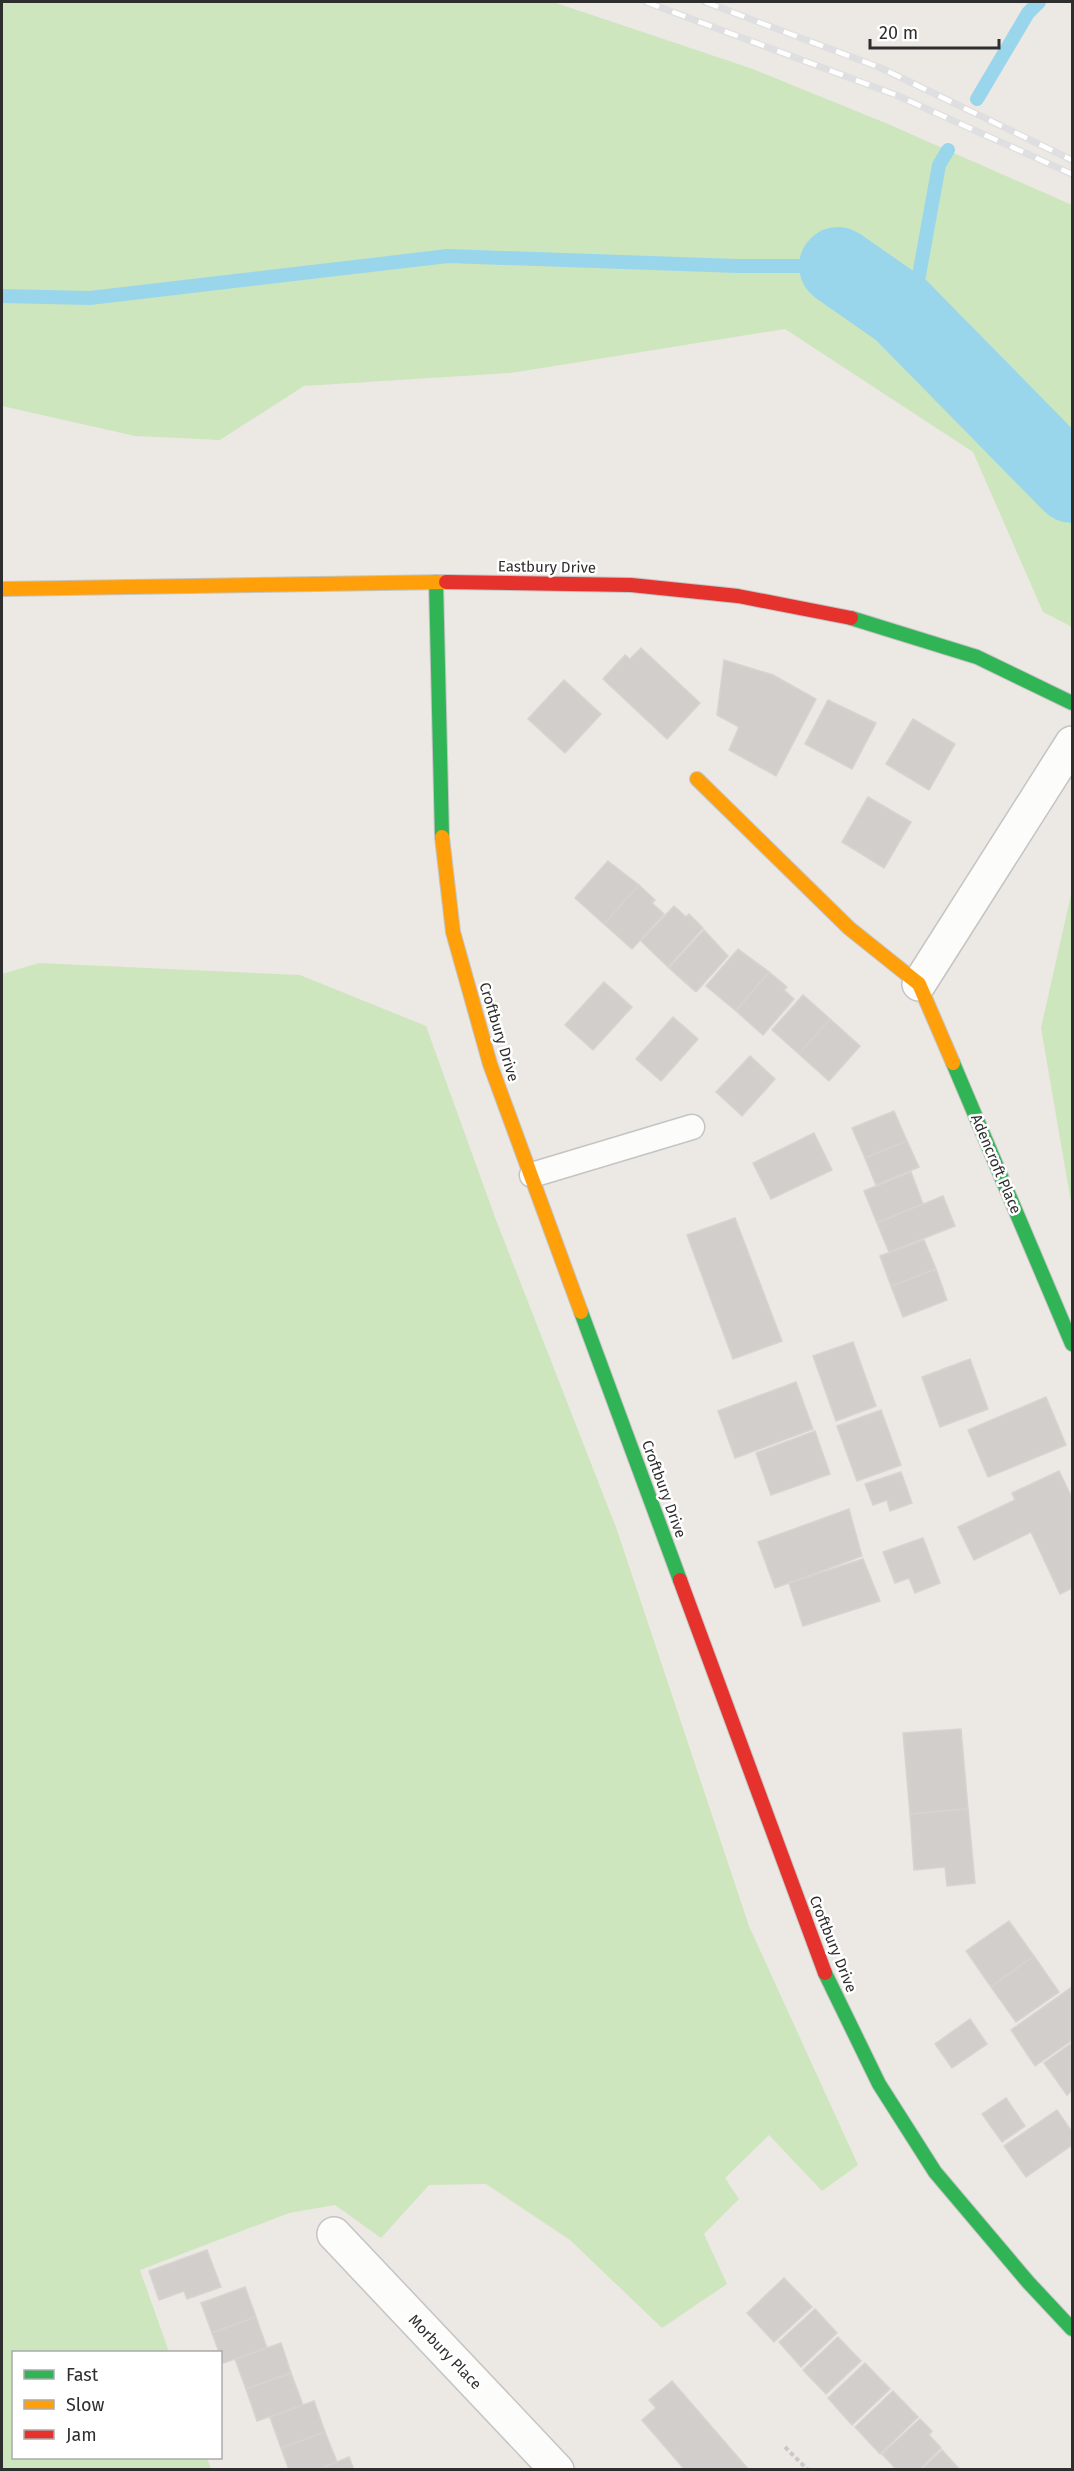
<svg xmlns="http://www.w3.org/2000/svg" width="1074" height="2471" font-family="'Fira Sans',sans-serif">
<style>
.green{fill:#cee6be}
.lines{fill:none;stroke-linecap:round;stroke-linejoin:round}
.stream{stroke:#99d6ec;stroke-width:14}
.river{stroke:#99d6ec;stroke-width:78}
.building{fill:#d1cecb;stroke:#d7d4d0;stroke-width:1.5}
.lane-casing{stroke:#c5c4c5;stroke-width:27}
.street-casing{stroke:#c5c4c5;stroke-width:36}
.fast-casing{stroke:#c5c4c5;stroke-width:16}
.slow-casing{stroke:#c5c4c5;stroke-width:16}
.jam-casing{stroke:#c5c4c5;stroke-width:16}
.path{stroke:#c9c9c8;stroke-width:4;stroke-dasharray:4.5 3;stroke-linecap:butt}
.lane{stroke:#fcfcfb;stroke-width:24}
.street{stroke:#fcfcfb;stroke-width:33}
.fast{stroke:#30b455;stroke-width:14}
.slow{stroke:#ff9f0a;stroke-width:14}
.jam{stroke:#e5322d;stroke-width:14}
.rail-casing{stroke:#dfdfe1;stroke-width:7}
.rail{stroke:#fff;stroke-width:4.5;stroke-dasharray:14;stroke-linecap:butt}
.labels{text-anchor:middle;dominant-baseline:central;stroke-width:5;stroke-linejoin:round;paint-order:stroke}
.street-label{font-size:15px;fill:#2e2e2e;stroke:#fff}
</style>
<rect width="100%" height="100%" fill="#ece8e4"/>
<g class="green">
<polygon points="2,2 553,2 750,68 888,124 1072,205 1072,627 1043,612 973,452 785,329 511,373 304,386 220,440 135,436 2,406"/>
<polygon points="1072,890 1072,1208 1041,1028"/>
<polygon points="39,963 300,975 426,1026 496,1220 617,1530 749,1926 858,2165 822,2191 769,2135 725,2178 739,2199 704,2234 727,2284 662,2328 570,2240 486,2184 429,2185 381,2238 335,2205 289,2213 140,2270 169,2352 14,2352 14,2458 207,2458 211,2469 2,2469 2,974"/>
</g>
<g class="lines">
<g class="stream">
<polyline points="977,99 1028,13 1039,2"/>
<polyline points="2,296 90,298 448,256 738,266 838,266"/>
<polyline points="915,325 914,303 939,165 948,150"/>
</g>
<polyline class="river" points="838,266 901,310 1072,484"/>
</g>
<g class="building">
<polygon points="641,648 700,703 667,739 603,679 625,655 630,659"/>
<polygon points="724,660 773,675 816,699 776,776 729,750 739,727 717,715"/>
<polygon points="564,680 601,714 565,753 528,719"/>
<polygon points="828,700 876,723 852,769 805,744"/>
<polygon points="913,719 955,744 929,790 886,764"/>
<polygon points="868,797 911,822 884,868 842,842"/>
<polygon points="608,861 639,885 604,924 575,898"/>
<polygon points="639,885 655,900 652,903 664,914 632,949 604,924"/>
<polygon points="674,906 686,917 689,914 703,928 668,967 641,941"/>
<polygon points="704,930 728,956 696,992 669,968"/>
<polygon points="738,949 769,972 736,1011 706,986"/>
<polygon points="769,972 787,987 784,990 794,999 763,1035 736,1011"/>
<polygon points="604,982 632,1007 593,1050 565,1025"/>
<polygon points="803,995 830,1019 799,1054 772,1030"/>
<polygon points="673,1017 698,1039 661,1081 636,1059"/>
<polygon points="830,1019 860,1046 829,1081 799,1054"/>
<polygon points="750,1056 775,1079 742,1116 716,1092"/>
<polygon points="894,1111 907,1141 865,1158 852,1128"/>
<polygon points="814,1133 832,1170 771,1199 753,1163"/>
<polygon points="907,1141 919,1167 876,1185 865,1158"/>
<polygon points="911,1172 923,1204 877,1223 864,1191"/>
<polygon points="943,1196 955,1226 889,1252 877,1223"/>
<polygon points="735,1218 782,1341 733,1359 687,1235"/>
<polygon points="924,1240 936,1269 891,1286 880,1256"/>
<polygon points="936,1269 947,1300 903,1317 891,1286"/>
<polygon points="853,1342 876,1406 836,1421 813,1356"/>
<polygon points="970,1359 988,1409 940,1427 922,1377"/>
<polygon points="796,1382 813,1429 735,1458 718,1411"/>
<polygon points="1046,1397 1066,1445 988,1477 968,1430"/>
<polygon points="881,1410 901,1465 857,1481 837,1426"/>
<polygon points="815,1431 830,1474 771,1495 756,1453"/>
<polygon points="1059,1471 1072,1498 1072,1588 1060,1594 1031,1532 974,1560 958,1527 1015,1500 1012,1493"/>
<polygon points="901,1472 912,1503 890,1511 887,1500 873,1505 865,1484"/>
<polygon points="849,1509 862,1556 775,1588 758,1542"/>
<polygon points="923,1538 940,1583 915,1593 909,1578 895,1583 883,1552"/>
<polygon points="863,1559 880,1601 803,1626 789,1583"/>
<polygon points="961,1729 968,1809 910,1814 903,1733"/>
<polygon points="968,1809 975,1883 947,1886 945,1867 914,1870 910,1814"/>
<polygon points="1009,1921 1034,1956 991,1987 966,1951"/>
<polygon points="1034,1956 1059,1992 1016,2022 991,1987"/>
<polygon points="1072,1987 1072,2040 1035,2066 1011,2030"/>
<polygon points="970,2019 987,2044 952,2068 935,2044"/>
<polygon points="1072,2043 1072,2090 1067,2095 1044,2063"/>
<polygon points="1006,2098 1025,2126 1002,2142 982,2114"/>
<polygon points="1057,2110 1072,2132 1072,2145 1026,2177 1004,2146"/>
<polygon points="207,2250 221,2287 187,2299 184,2291 159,2300 149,2271"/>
<polygon points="784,2278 812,2307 774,2342 747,2313"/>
<polygon points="245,2287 256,2317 212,2333 201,2303"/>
<polygon points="815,2309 837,2333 801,2367 779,2342"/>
<polygon points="256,2317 267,2348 223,2363 212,2333"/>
<polygon points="838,2337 861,2361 826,2394 803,2370"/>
<polygon points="281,2343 291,2373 246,2389 235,2359"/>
<polygon points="865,2363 890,2389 852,2425 828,2398"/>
<polygon points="291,2373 303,2405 257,2421 246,2389"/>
<polygon points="672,2381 749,2470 685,2470 642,2420 656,2408 649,2400"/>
<polygon points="893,2391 918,2417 880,2454 855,2427"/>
<polygon points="314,2401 325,2432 281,2448 270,2417"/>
<polygon points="920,2419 932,2431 929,2435 941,2448 919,2470 897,2470 882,2454"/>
<polygon points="325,2432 337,2462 317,2470 289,2470 281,2448"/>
<polygon points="942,2450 960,2470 921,2470"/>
<polygon points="349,2457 354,2470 317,2470 337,2462"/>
</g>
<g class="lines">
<g class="lane-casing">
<polyline id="lane" points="532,1175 692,1127"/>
</g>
<g class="street-casing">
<g id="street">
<polyline points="919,984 1072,743"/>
<polyline points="334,2234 557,2470"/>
</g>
</g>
<g class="fast-casing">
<g id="fast">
<polyline points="436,582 442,837"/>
<polyline points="851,618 977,657 1072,703"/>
<polyline points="953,1063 1072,1344"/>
<polyline points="581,1312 680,1580"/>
<polyline points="825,1973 879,2084 935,2172 1028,2282 1072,2329"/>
</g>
</g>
<g class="slow-casing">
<g id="slow">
<polyline points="2,589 446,582"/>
<polyline points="697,779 849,928 919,984 953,1063"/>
<polyline points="442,837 453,932 490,1064 581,1312"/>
</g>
</g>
<g class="jam-casing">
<g id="jam">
<polyline points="446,582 631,585 738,596 851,618"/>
<polyline points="680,1580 825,1973"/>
</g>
</g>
<polyline class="path" points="785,2447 808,2470"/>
<use href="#lane" class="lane"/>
<use href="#street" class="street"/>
<use href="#fast" class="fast"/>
<use href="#slow" class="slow"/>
<use href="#jam" class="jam"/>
<g class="rail-casing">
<g id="rail">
<polyline points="646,2 896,95 1072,174"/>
<polyline points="705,2 881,68 1072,160"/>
</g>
</g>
<use href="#rail" class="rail"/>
</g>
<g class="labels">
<g class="street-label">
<text transform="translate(547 567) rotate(1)">Eastbury Drive</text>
<text transform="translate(499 1032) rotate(73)">Croftbury Drive</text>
<text transform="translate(996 1164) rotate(67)">Adencroft Place</text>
<text transform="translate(664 1489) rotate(70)">Croftbury Drive</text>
<text transform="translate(833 1944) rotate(68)">Croftbury Drive</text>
<text transform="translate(445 2352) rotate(46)">Morbury Place</text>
</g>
</g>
<rect width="1074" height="2471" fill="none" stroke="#2e2e2e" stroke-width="6"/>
<rect x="12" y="2351" width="210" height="108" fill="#ffffff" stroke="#ababab" stroke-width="1.5"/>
<rect x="24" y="2370" width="30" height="9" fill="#30b455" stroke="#ababab" stroke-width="1.5"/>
<text x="66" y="2381" font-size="18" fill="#2e2e2e">Fast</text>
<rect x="24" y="2400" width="30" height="9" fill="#ff9f0a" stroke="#ababab" stroke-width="1.5"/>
<text x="66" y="2411" font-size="18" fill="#2e2e2e">Slow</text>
<rect x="24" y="2430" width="30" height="9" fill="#e5322d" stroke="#ababab" stroke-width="1.5"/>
<text x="66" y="2441" font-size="18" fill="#2e2e2e">Jam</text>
<path d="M870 39v9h129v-9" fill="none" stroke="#2e2e2e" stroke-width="3"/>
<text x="879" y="39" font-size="18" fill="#2e2e2e" stroke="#ffffff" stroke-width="4.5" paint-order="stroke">20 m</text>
</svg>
